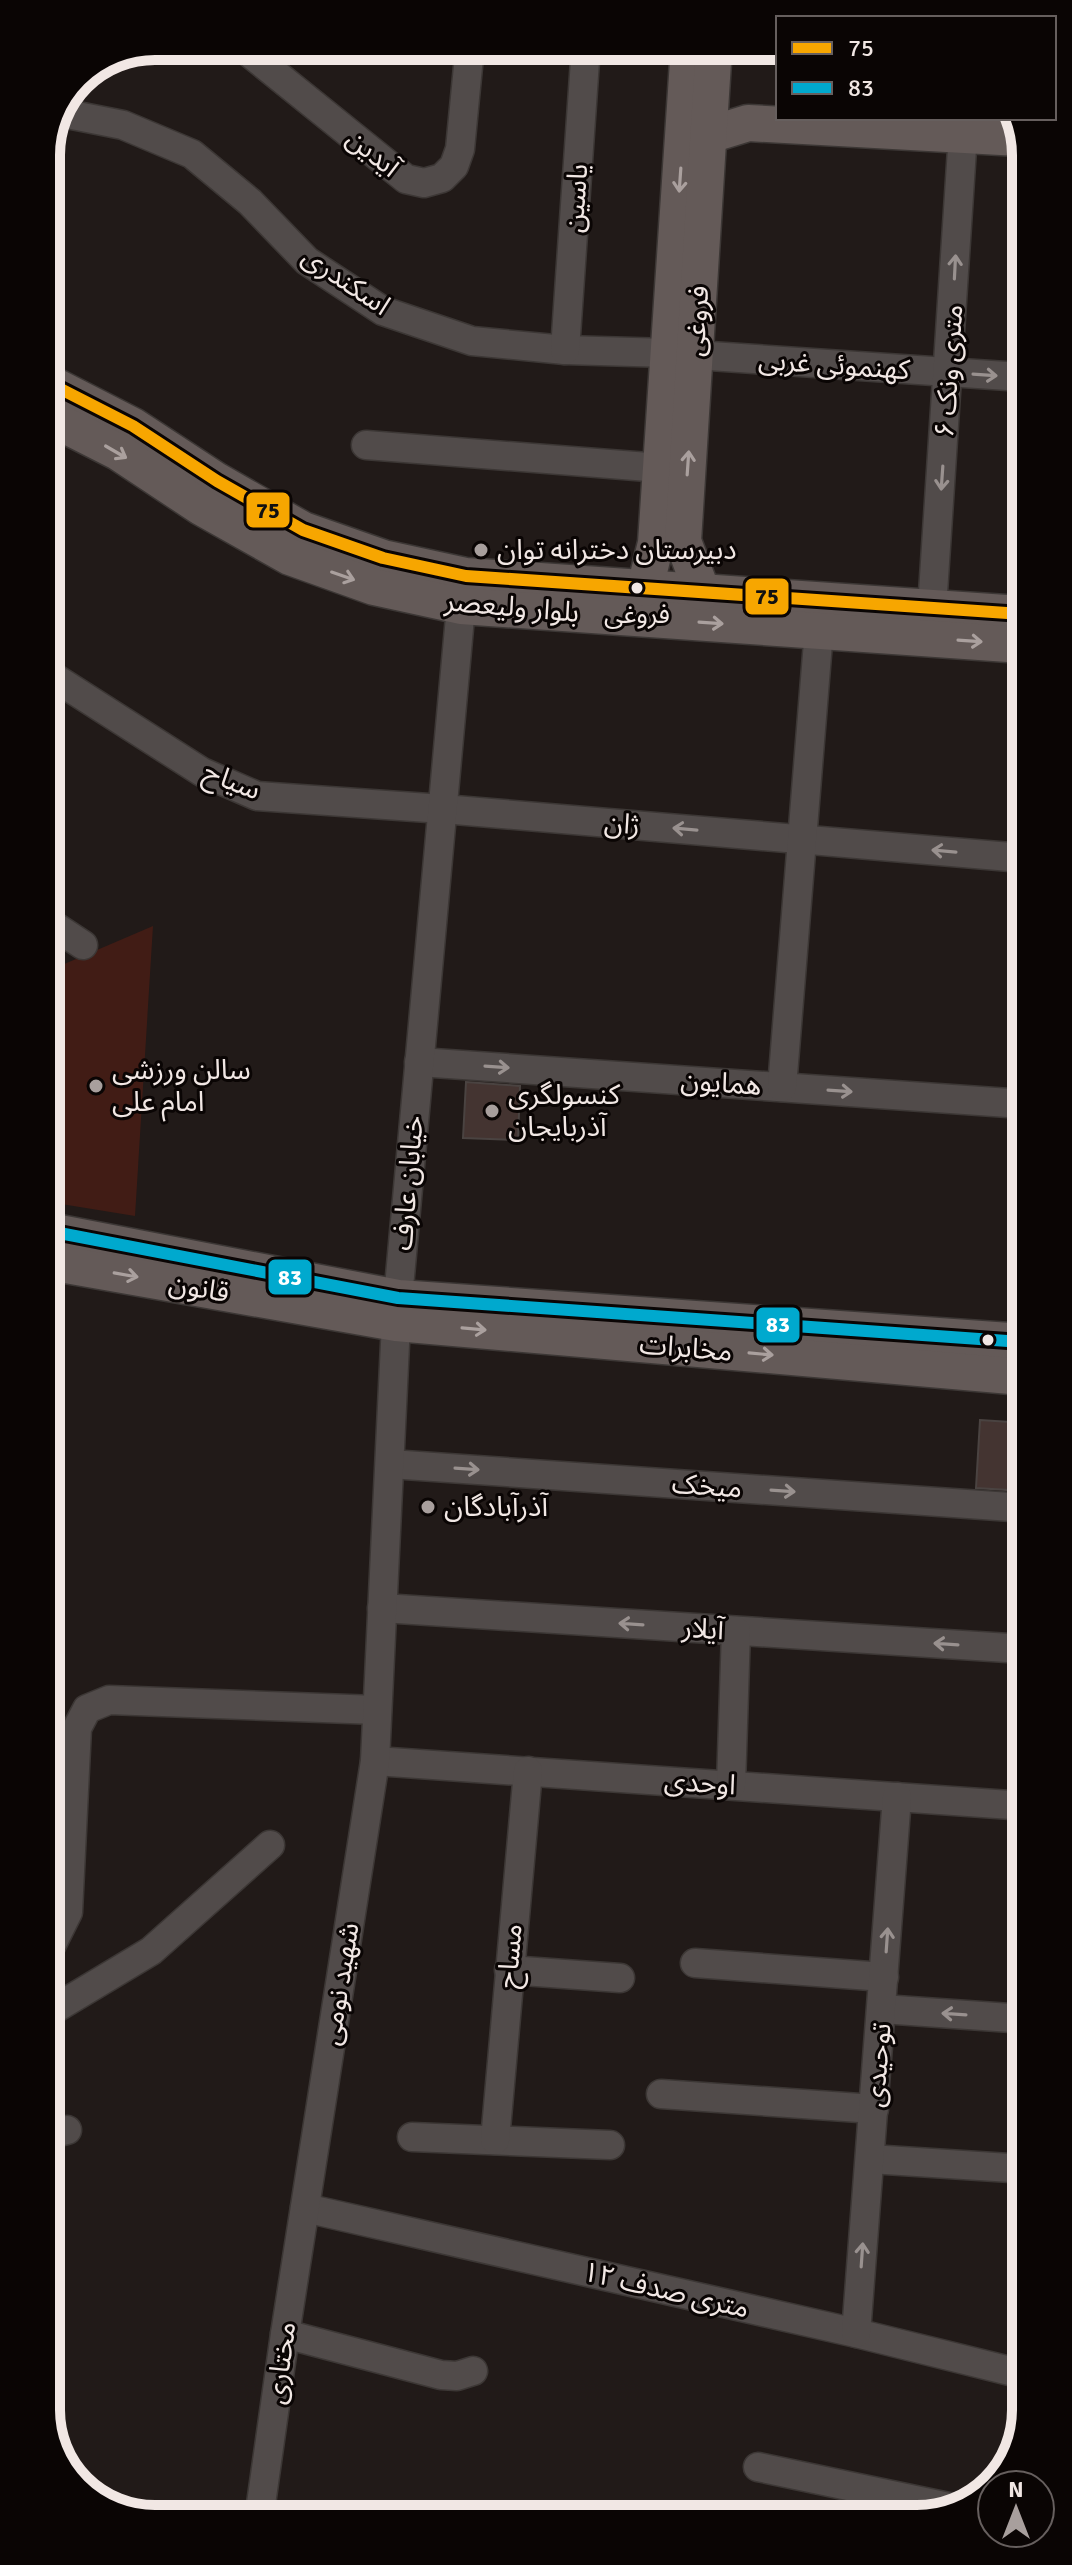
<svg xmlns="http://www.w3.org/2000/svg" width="1072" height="2565" font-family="Signika,'Noto Sans Arabic',sans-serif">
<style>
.green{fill:#411c15}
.building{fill:#443431;stroke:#4a4341;stroke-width:2}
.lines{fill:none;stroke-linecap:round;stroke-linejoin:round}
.minor-casing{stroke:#3c3735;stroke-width:31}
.major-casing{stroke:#3c3735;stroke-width:39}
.minor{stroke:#514b4a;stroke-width:28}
.major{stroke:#645a58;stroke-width:36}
.bus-1-casing{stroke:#0a0504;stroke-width:18}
.bus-2-casing{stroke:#0a0504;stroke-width:18}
.bus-1{stroke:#f7a600;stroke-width:12}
.bus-2{stroke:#00a9ce;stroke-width:12}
.oneway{stroke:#aaa09e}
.oneway2{stroke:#99918f}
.poi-dot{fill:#a89f9d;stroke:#0a0504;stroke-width:3}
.bus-dot{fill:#f1e7e4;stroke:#0a0504;stroke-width:3}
.labels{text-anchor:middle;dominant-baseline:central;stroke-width:6;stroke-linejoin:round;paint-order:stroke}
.bus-label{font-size:26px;fill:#f1e7e4;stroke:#0a0504}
.street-label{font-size:28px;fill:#f1e7e4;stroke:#0a0504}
.poi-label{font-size:28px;fill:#f1e7e4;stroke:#0a0504;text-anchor:start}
.rim{fill:none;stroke:#f1e7e4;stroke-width:10}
.line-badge{stroke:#0a0504;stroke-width:3}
.badge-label{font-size:22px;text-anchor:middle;font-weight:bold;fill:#fff}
.pale-badge-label{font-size:22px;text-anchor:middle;font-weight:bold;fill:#111}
</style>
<rect width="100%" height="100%" fill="#211a18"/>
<polygon class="green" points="153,926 135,1216 49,1202 48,971"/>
<g class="building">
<polygon points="466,1082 520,1086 518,1140 463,1138"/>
<polygon points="980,1420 1024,1423 1024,1491 976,1488"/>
</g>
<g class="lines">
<g class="minor-casing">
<g id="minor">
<polyline points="241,46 406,179 424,183 442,178 454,166 460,149 470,46"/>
<polyline points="62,113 123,125 192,154 250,202 307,261 383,311 472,341 565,350 668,353"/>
<polyline points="565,350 586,46"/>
<polyline points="695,355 1021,377"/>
<polyline points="366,445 661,468"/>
<polyline points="932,608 964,118"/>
<polyline points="47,673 202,772 257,796 443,809 1022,858"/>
<polyline points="48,922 83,945"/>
<polyline points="419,1062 1023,1104"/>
<polyline points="782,1087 819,630"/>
<polyline points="398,1298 461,606"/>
<polyline points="390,1464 1024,1508"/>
<polyline points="382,1608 1024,1649"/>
<polyline points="375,1761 1025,1806"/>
<polyline points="731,1785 736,1631"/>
<polyline points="50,1948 68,1912 77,1728 87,1709 109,1700 377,1710"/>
<polyline points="695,1963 884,1977"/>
<polyline points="509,1970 620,1978"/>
<polyline points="882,2009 1025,2019"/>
<polyline points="51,2011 151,1951 270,1845"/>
<polyline points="661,2094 874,2109"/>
<polyline points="51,2134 67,2130"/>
<polyline points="412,2137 610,2145"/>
<polyline points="495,2140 528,1771"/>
<polyline points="870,2159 1025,2169"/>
<polyline points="305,2208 856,2333 1026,2375"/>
<polyline points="856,2333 897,1797"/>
<polyline points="285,2334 441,2375 457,2376 473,2371"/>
<polyline points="758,2467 958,2509"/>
<polyline points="259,2518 285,2334 375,1761 396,1323"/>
</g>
</g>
<g class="major-casing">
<g id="major">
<polyline points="689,139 709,135 748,123 1020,138"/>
<polyline points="47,382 133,426 217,481 303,530 383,558 466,576 1022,614"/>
<polyline points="47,416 118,452 201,507 290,557 374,587 461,606 1022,645"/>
<polyline points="645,588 656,543 689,46"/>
<polyline points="702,592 683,541 714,46"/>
<polyline points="49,1231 398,1298 1023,1342"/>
<polyline points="49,1262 396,1323 1023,1377"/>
</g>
</g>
<use href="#minor" class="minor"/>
<use href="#major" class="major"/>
<g class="bus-1-casing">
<polyline id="bus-1" points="47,382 133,426 217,481 303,530 383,558 466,576 1022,614"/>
</g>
<g class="bus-2-casing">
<polyline id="bus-2" points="49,1231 398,1298 1023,1342"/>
</g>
<use href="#bus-1" class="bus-1"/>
<use href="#bus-2" class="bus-2"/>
</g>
<defs><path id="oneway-shaft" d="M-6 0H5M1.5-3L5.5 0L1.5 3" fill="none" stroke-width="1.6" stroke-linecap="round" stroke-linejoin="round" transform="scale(2)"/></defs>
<g class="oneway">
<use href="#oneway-shaft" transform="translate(680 180) rotate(94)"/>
<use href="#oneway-shaft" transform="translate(116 452) rotate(30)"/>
<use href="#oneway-shaft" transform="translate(688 463) rotate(-86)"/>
<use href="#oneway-shaft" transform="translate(343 576) rotate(19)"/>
<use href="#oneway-shaft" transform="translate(711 623) rotate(4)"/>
<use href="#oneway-shaft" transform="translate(970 641) rotate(4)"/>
<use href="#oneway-shaft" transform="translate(126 1275) rotate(10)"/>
<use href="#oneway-shaft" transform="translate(474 1329) rotate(5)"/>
<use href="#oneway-shaft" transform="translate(761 1354) rotate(5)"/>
</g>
<g class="oneway2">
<use href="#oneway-shaft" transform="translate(955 267) rotate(-87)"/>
<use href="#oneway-shaft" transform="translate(985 375) rotate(4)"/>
<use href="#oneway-shaft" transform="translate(942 478) rotate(94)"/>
<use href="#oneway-shaft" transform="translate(685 829) rotate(-175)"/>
<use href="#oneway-shaft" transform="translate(944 851) rotate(-175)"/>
<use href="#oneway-shaft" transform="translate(497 1067) rotate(4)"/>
<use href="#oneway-shaft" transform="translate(840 1091) rotate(4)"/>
<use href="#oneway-shaft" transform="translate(467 1469) rotate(4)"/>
<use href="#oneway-shaft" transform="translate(783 1491) rotate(4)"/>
<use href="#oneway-shaft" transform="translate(631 1624) rotate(-176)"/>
<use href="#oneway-shaft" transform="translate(946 1644) rotate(-176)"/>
<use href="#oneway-shaft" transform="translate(887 1940) rotate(-86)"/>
<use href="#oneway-shaft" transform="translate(954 2014) rotate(-176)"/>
<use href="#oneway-shaft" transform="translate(862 2255) rotate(-86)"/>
</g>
<g class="poi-dot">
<circle cx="481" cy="550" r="8"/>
<circle cx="96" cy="1086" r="8"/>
<circle cx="492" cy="1111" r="8"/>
<circle cx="428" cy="1507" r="8"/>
</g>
<g class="bus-dot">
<circle cx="637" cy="588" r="7"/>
<circle cx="988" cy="1340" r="7"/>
</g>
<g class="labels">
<g class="bus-label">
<text x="637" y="615">فروغی</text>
</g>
<g class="street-label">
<text transform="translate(373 153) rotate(39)">آیدین</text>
<text transform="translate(576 198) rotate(-86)">یاسین</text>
<text transform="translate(346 281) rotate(34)">اسکندری</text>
<text transform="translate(697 321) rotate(-86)">فروغى</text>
<text transform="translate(834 365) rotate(4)">کهنموئی غربی</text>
<text transform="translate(949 371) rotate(-86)">۶ متری ونک</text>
<text transform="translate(512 607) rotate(5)">بلوار ولیعصر</text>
<text transform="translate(232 781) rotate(21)">سیاح</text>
<text transform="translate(622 824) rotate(5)">ژان</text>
<text transform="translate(721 1083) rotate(4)">همایون</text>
<text transform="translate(408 1183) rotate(-85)">خیابان عارف</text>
<text transform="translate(199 1288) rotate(10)">قانون</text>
<text transform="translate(686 1348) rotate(5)">مخابرات</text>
<text transform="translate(707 1486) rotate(4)">میخک</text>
<text transform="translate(703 1629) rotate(4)">آیلار</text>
<text transform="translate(700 1783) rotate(4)">اوحدی</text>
<text transform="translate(510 1956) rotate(-85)">مساح</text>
<text transform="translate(340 1984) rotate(-81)">شهید نومی</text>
<text transform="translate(878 2065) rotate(-85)">توحیدی</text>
<text transform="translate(666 2290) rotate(13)">۱۲ متری صدف</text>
<text transform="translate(281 2363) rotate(-82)">مختاری</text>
</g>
<g class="poi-label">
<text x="497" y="550">دبیرستان دخترانه توان</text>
<text x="112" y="1070">سالن ورزشی<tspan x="112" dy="32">امام علی</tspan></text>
<text x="508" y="1095">کنسولگری<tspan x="508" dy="32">آذربایجان</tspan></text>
<text x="444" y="1507">آذرآبادگان</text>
</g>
</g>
<path d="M0 0H1072V2565H0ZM155 60H917A95 95 0 0 1 1012 155V2410A95 95 0 0 1 917 2505H155A95 95 0 0 1 60 2410V155A95 95 0 0 1 155 60Z" fill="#0a0504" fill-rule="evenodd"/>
<path class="rim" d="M155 60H917A95 95 0 0 1 1012 155V2410A95 95 0 0 1 917 2505H155A95 95 0 0 1 60 2410V155A95 95 0 0 1 155 60Z"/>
<g class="line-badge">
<rect x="245" y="491" width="46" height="38" rx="8" fill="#f7a600"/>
<rect x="744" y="577" width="46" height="39" rx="8" fill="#f7a600"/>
<rect x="267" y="1258" width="46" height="38" rx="8" fill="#00a9ce"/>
<rect x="755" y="1306" width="46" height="38" rx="8" fill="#00a9ce"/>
</g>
<g class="badge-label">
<text x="290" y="1285">83</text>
<text x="778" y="1332">83</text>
</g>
<g class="pale-badge-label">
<text x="268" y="518">75</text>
<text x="767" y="604">75</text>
</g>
<rect x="776" y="16" width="280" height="104" fill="#0a0504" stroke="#665f5e" stroke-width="2"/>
<rect x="792" y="42" width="40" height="12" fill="#f7a600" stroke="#665f5e" stroke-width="2"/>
<text x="848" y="56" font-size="24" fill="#f1e7e4">75</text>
<rect x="792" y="82" width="40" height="12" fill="#00a9ce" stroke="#665f5e" stroke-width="2"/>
<text x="848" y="96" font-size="24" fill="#f1e7e4">83</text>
<g transform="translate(1016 2509)"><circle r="38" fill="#0a0504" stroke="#665f5e" stroke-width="2"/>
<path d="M0-6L14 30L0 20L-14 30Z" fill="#a89f9d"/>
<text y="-12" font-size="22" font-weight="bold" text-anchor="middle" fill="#f1e7e4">N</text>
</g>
</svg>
